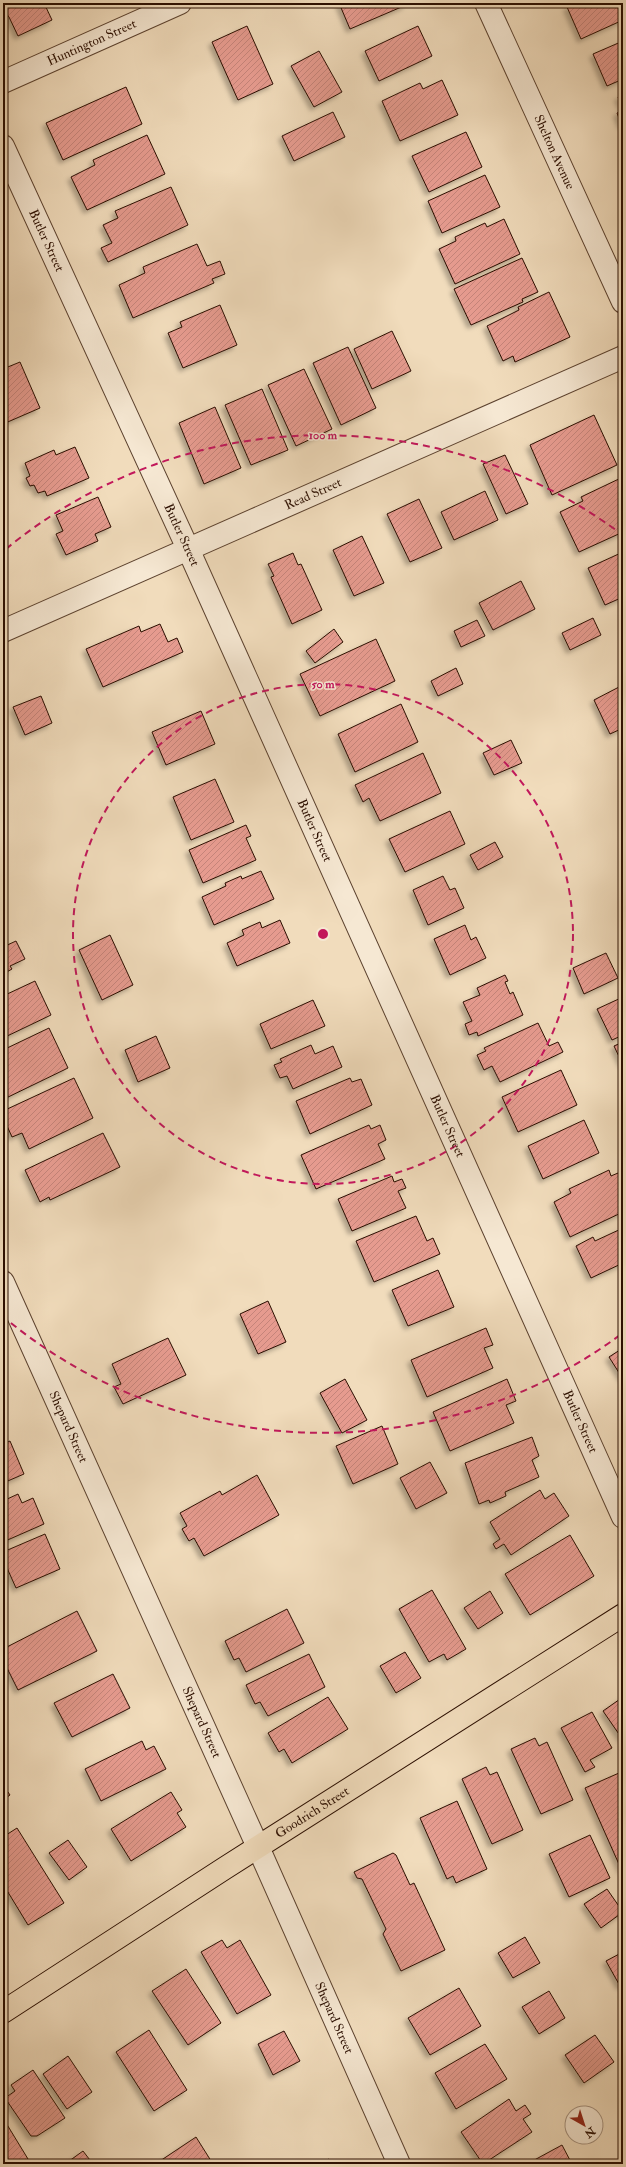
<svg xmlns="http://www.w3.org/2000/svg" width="626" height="2167" font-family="'IM FELL Double Pica',serif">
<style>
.building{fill:url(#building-hatch);stroke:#2b0e00;filter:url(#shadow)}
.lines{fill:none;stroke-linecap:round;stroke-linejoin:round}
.minor-casing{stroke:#5c422f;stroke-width:24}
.major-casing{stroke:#2b0e00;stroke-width:24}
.minor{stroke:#f6e8d3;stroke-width:22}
.major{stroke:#f1dcbc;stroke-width:22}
.ring{fill:none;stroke:#c2185b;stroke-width:2;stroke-dasharray:7 5}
.labels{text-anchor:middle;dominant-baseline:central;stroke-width:3;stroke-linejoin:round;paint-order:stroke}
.street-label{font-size:13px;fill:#2b0e00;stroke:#f6e8d3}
.centre{fill:#c2185b;stroke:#f6e8d3;stroke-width:2}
.ring-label{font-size:12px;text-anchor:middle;font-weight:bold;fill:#c2185b;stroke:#f6e8d3;stroke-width:3;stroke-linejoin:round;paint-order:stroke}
</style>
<defs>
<pattern id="building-hatch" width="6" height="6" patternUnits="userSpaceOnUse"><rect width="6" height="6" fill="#e69b8f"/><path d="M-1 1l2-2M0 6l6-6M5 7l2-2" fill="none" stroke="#c5847a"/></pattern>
<filter id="shadow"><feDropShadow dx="-3.5" dy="3.5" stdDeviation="2" flood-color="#0004"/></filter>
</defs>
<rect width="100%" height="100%" fill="#f1dcbc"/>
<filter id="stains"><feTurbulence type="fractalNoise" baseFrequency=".005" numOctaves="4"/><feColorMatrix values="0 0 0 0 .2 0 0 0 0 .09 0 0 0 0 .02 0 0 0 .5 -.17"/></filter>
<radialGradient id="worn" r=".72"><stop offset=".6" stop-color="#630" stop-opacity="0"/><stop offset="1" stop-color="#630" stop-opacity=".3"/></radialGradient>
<g class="building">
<polygon points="3,3 44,3 52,20 18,36 9,17 3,10"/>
<polygon points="339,3 406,3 406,5 350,29"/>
<polygon points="576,3 623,3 623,20 581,39 567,7"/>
<polygon points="247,26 273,84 238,100 212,42"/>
<polygon points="418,26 432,56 379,81 365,51"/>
<polygon points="623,41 623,79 607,86 593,54"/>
<polygon points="319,51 342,92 314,107 291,66"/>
<polygon points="442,80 458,115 400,141 382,101 420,83 423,89"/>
<polygon points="126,87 142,124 63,160 46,123"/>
<polygon points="623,95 623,109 618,97"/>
<polygon points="623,110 623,125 622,126 617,113"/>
<polygon points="333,112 345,137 294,161 282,136"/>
<polygon points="466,132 482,167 429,192 412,156"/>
<polygon points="147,135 165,174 87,210 71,177 95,165 93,160"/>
<polygon points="485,175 500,207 442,233 428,201"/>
<polygon points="171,187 188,225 108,262 101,248 112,243 103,225 118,218 115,211"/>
<polygon points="504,219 520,254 455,284 439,249 456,241 455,237 485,223 487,227"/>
<polygon points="197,244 207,266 220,261 225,274 212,279 214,283 133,318 119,285 145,273 143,267"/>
<polygon points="522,258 538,292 522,299 523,302 471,325 454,289"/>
<polygon points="549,292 570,337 515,362 513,356 503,361 487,326 519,310 518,307"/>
<polygon points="220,305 237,345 183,368 168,333 182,327 180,322"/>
<polygon points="392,331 411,371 372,389 354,349"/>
<polygon points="348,347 376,408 341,425 313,363"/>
<polygon points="20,362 40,408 3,424 3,369"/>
<polygon points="304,369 332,429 296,446 268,385"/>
<polygon points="262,389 288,450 251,465 225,405"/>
<polygon points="215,407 241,468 204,484 179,423"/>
<polygon points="594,415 617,465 552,495 530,445"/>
<polygon points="75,447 89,478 47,496 45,491 38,493 34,485 30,486 26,478 30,476 25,463 54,450 56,455"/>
<polygon points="505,455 528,504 506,514 483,464"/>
<polygon points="623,477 623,532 579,552 560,512 583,501 581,497"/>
<polygon points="485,491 498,520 454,540 441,512"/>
<polygon points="98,497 111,527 95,534 98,541 66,555 56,534 63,531 56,515"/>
<polygon points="419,499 442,548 410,562 387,514"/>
<polygon points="362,536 384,583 354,596 333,550"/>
<polygon points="623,552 623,597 605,605 588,568"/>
<polygon points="293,553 298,565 301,564 322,610 292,624 271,577 274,576 268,564"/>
<polygon points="521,581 535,609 493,630 479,603"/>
<polygon points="593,618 601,635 570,650 562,633"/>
<polygon points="477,620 485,636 461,647 454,631"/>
<polygon points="160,624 168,642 177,638 183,652 103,687 86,649 139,626 141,632"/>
<polygon points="334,629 343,642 315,663 306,651"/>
<polygon points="376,639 395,681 320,716 300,674"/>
<polygon points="456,668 463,684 438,696 431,681"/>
<polygon points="619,687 623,696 623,728 610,734 594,700"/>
<polygon points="41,696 52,723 25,735 13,707"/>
<polygon points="401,704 418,742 355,772 338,734"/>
<polygon points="201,711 215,744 166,765 152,732"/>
<polygon points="511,740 522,763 494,775 483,753"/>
<polygon points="423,753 441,793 380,821 369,798 363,802 355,785"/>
<polygon points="215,779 234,822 191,840 173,797"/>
<polygon points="450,811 465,844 405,872 389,839"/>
<polygon points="246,825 251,836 246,838 256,860 203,883 189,850"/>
<polygon points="495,842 503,857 478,870 470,855"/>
<polygon points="261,871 274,899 214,925 202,897 226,886 225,883 241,876 242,879"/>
<polygon points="443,876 450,890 455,888 464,908 428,925 413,890"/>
<polygon points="280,920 290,943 237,966 227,943 244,935 242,930 260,922 262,928"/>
<polygon points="465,925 471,940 476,937 486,958 450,975 434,939"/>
<polygon points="110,935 133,985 102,1000 79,950"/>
<polygon points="16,941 25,959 10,966 12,969 3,974 3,947"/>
<polygon points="606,953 618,978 584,994 573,968"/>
<polygon points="505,975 508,981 505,982 510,994 513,992 523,1015 478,1036 477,1032 469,1035 465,1024 472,1021 463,1002 480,995 477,988"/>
<polygon points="35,981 51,1015 3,1038 3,996"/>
<polygon points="623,997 623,1035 612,1040 597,1009"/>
<polygon points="313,1000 325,1026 271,1049 260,1024"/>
<polygon points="538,1023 549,1046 558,1042 563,1052 500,1082 492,1066 484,1070 477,1055 486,1051 484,1048"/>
<polygon points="49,1028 68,1068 4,1099 3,1050"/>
<polygon points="156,1036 170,1068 138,1082 125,1050"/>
<polygon points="623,1042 623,1065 614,1046"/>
<polygon points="311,1045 315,1054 333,1046 342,1067 293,1089 287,1076 280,1078 274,1065 282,1062 280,1059"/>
<polygon points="561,1070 577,1105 518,1132 502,1097"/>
<polygon points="74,1078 93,1118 29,1149 22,1133 12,1137 3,1117 3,1111"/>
<polygon points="350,1078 352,1082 361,1079 372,1105 310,1134 296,1101"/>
<polygon points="584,1120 599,1153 543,1179 528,1146"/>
<polygon points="369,1125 371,1129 380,1125 386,1140 378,1144 385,1159 316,1189 301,1155"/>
<polygon points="103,1133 120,1167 50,1200 49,1197 40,1202 25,1170"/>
<polygon points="609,1170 611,1176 618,1173 623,1183 623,1212 570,1237 554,1202 571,1193 569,1189"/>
<polygon points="392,1176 394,1182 402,1179 406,1188 398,1191 406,1208 352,1231 338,1199"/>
<polygon points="416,1216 427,1241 433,1238 440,1254 374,1282 356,1241"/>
<polygon points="623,1228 623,1263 591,1278 576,1246 593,1237 595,1241"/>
<polygon points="438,1270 454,1307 408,1326 392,1290"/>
<polygon points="268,1301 286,1342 258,1354 240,1314"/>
<polygon points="486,1328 493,1345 484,1348 493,1368 427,1397 411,1360"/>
<polygon points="168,1338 186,1375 123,1404 114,1387 121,1384 112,1364"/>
<polygon points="623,1348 623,1379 609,1357"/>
<polygon points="345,1379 367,1420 342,1433 320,1393"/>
<polygon points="507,1379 516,1401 506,1405 514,1423 450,1451 433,1412"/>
<polygon points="382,1426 398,1464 353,1484 336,1446"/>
<polygon points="532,1437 539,1456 532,1460 539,1477 505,1492 506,1496 490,1503 489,1500 479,1504 465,1463"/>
<polygon points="10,1441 24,1474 3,1483 3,1444"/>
<polygon points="430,1462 447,1493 416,1509 400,1478"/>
<polygon points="257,1475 279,1515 204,1556 194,1538 189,1541 182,1529 187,1526 180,1513 220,1491 222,1495"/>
<polygon points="540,1490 545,1499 554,1493 569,1516 511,1555 504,1544 496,1549 493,1544 500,1539 490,1522"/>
<polygon points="18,1494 22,1503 33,1498 44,1524 3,1542 3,1501"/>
<polygon points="45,1534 60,1569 16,1588 3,1559 3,1552"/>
<polygon points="570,1535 594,1576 530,1615 505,1574"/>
<polygon points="432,1590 466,1649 447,1660 444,1654 429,1662 399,1609"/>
<polygon points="490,1591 503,1613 478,1629 464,1608"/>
<polygon points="287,1609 304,1643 246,1672 239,1658 234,1660 225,1641"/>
<polygon points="77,1611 97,1651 18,1690 3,1660 3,1649"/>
<polygon points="405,1652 421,1678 396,1693 380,1666"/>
<polygon points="309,1654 325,1687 268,1716 260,1702 255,1704 246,1685"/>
<polygon points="113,1674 130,1708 72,1737 54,1703"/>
<polygon points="328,1697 348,1729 292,1763 284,1749 279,1752 268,1733"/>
<polygon points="623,1697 623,1740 603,1711"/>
<polygon points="592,1712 612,1748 590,1760 595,1767 585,1772 561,1728"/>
<polygon points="535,1738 539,1746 547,1742 573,1800 541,1814 511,1749"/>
<polygon points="142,1741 146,1750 154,1746 166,1769 101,1801 85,1769"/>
<polygon points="486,1767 490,1775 497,1772 523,1830 492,1844 462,1779"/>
<polygon points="619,1773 623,1781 622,1871 585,1788"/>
<polygon points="3,1785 10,1795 3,1800"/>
<polygon points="171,1792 182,1810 177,1813 186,1827 131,1861 111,1829"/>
<polygon points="457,1801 487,1869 456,1883 453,1876 447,1879 420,1818"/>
<polygon points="17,1828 64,1903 28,1925 3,1884 3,1837"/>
<polygon points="590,1835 610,1878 569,1897 549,1854"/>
<polygon points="68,1840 87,1867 69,1880 49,1853"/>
<polygon points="393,1853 396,1855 410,1885 414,1883 445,1950 401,1971 383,1934 386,1929 362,1879 357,1878 354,1872"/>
<polygon points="607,1889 623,1912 601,1928 584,1904"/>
<polygon points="525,1937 540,1963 513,1978 498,1953"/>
<polygon points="222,1940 227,1948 240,1940 271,1995 237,2014 201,1952"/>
<polygon points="623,1952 623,1985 620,1986 606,1961"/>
<polygon points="186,1969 221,2023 188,2045 152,1991"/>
<polygon points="459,1988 481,2026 430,2055 408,2018"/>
<polygon points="549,1991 565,2018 539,2034 522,2007"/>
<polygon points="149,2030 187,2090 154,2111 116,2052"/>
<polygon points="284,2031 300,2061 273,2075 258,2044"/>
<polygon points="595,2035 614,2062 584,2083 565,2055"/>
<polygon points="485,2044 507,2079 456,2109 435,2073"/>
<polygon points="68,2056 92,2092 67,2109 43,2074"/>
<polygon points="33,2070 65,2118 37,2136 31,2136 5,2098 15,2091 11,2085"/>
<polygon points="509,2099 516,2111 525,2105 531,2114 523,2119 532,2132 483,2164 461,2132"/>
<polygon points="3,2118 28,2159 19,2164 3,2164"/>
<polygon points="196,2137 213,2164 162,2164 160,2161"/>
<polygon points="562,2145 572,2164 527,2164"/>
<polygon points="83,2151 93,2164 65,2164"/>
<polygon points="329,2159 332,2164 320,2164"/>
</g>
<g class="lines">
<g class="minor-casing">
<g id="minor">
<path id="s1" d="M486 3 623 302"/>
<path id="s2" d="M3 82 180 3"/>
<path id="s3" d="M3 146 189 551 623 1517"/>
<path id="s4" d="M3 631 623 357"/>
<path id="s5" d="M3 1282 258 1847 399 2164"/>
</g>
</g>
<g class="major-casing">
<g id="major">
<path id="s6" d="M3 2012 225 1868 623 1615"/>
</g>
</g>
<use href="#minor" class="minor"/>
<use href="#major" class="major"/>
</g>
<g class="ring">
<circle cx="323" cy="934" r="250"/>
<path d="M620 1335A499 499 0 0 1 6 1319M6 549A499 499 0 0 1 620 533"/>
</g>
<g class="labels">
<g class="street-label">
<text stroke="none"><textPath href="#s2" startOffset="97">Huntington Street</textPath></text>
<text stroke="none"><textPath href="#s1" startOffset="164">Shelton Avenue</textPath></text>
<text stroke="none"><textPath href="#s3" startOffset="104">Butler Street</textPath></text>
<text stroke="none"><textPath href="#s4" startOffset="339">Read Street</textPath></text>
<text stroke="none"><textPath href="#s3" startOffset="428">Butler Street</textPath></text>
<text stroke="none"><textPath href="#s3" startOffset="752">Butler Street</textPath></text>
<text stroke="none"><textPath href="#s3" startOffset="1076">Butler Street</textPath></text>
<text stroke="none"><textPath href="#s3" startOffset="1400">Butler Street</textPath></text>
<text stroke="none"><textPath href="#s5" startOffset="159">Shepard Street</textPath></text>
<text stroke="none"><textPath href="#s5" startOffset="483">Shepard Street</textPath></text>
<text stroke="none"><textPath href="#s6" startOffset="368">Goodrich Street</textPath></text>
<text stroke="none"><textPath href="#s5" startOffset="807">Shepard Street</textPath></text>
</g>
</g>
<circle cx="323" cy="934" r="6" class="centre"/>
<g class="ring-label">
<text x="323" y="439">100 m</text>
<text x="323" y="688">50 m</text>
</g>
<rect width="626" height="2167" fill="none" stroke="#f1dcbc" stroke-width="16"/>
<rect x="4" y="4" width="618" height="2159" fill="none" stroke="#2b0e00" stroke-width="2"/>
<rect x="8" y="8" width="610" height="2151" fill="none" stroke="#2b0e00"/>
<g transform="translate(584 2125) rotate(141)"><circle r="19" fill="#f6e8d3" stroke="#a5917f"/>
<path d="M0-3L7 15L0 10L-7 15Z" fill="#8f2418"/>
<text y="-6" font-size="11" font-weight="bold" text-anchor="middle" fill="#2b0e00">N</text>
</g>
<rect width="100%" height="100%" filter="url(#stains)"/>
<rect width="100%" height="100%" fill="url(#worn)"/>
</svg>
